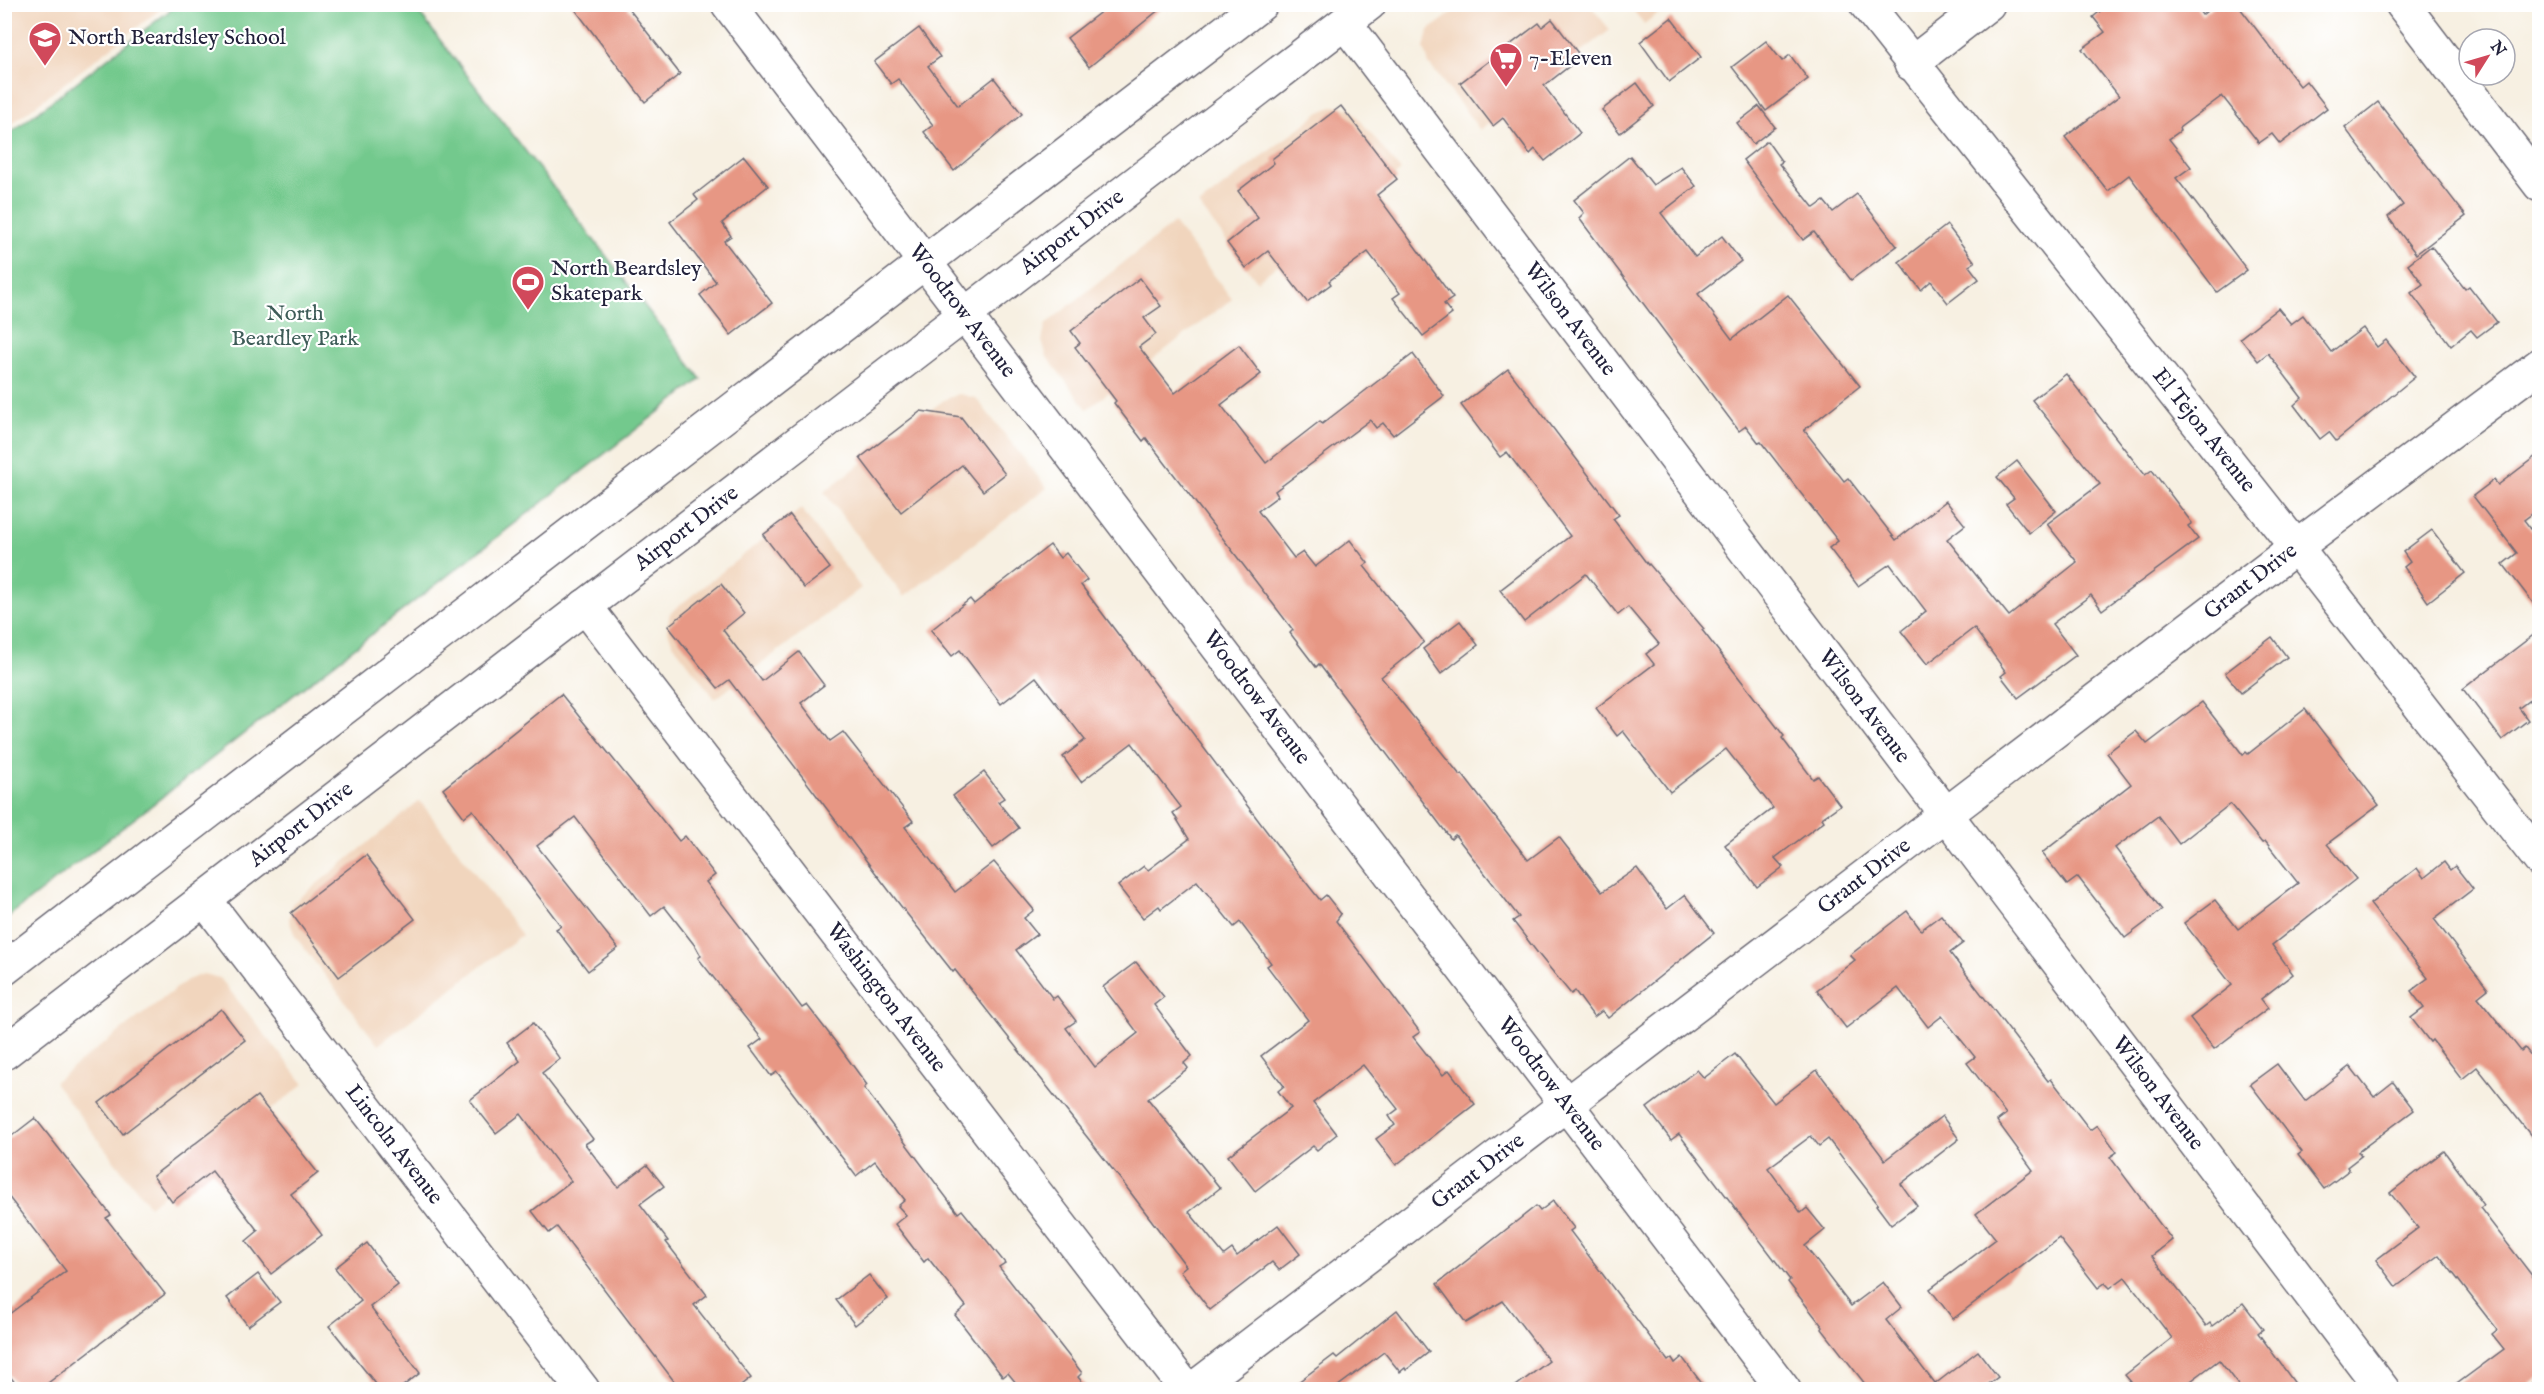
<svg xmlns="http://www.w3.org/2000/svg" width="2544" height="1394" font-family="'IM FELL English',serif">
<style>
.built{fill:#f1d5bd}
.green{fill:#73c98d;stroke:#4a7664;stroke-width:1.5}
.building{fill:#e79784}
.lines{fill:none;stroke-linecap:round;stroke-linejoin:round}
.minor-casing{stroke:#6d6a75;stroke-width:36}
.major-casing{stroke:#6d6a75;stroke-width:36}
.minor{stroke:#fff;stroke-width:33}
.major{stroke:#fff;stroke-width:33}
.labels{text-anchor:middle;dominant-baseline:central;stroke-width:4.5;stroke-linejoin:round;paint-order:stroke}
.poi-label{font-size:22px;fill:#22223b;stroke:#fff;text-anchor:start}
.street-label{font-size:22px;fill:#22223b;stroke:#fff}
.park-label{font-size:22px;fill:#3e5c58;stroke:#fff}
</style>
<rect width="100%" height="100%" fill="#fff"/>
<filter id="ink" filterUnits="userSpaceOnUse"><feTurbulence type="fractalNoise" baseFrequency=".0167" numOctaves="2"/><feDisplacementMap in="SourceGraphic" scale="12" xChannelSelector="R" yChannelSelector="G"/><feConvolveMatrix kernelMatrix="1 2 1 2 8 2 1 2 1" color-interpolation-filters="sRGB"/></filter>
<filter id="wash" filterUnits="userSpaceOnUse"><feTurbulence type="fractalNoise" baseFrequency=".008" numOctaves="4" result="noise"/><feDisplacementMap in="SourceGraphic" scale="24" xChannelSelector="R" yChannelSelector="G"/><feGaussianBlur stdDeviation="1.35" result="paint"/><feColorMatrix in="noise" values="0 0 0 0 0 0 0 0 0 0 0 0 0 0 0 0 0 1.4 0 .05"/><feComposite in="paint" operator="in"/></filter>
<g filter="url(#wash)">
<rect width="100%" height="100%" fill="#f7f0e2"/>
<g class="built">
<polygon points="5,4 166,4 166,5 5,129"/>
<polygon points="1462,5 1590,5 1610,30 1480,130 1429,64 1424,48 1428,31"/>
<polygon points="1629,5 1669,5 1644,24"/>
<polygon points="1335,106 1351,109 1401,171 1257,281 1199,205 1320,112"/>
<polygon points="1174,223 1232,299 1087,409 1047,357 1042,341 1046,324"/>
<polygon points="959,394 976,398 1047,488 904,597 824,492 944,400"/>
<polygon points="801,509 861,588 715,699 673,644 667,629 670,613"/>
<polygon points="420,801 522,935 378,1045 295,936 289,920 292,904"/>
<polygon points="203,974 220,978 304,1084 149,1206 54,1082 187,980"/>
</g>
<polygon class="green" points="177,5 413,5 701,379 5,919 5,137"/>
<g id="blocks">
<g class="building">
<polygon points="571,4 625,4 680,74 645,102"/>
<polygon points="1111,4 1166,4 1089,67 1067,38"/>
<polygon points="2109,4 2194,4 2202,15 2216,4 2237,4 2300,86 2306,81 2327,108 2280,144 2272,134 2259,143 2222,96 2179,128 2180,131 2169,139 2191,167 2176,178 2247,270 2217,292 2129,175 2108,191 2065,137 2119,96 2082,49 2105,32 2093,17"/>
<polygon points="1671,18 1701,57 1669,82 1640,42"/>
<polygon points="1552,19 1581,57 1544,86 1580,133 1545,161 1535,149 1530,154 1503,118 1493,126 1460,83 1539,23 1542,27"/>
<polygon points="919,28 940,57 928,66 958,106 994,78 1022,114 954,171 924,132 933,125 898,79 891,84 874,62"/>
<polygon points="1766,41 1782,61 1790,55 1808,79 1766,111 1732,67"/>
<polygon points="1637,83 1654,106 1620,133 1602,110"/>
<polygon points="2378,102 2466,216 2416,254 2388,217 2403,205 2345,128"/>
<polygon points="1341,106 1397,179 1377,195 1453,298 1444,304 1452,314 1423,336 1393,298 1400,293 1368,252 1329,281 1331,284 1307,302 1268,251 1246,268 1227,243 1258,218 1238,191 1274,163 1272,159"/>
<polygon points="1759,106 1775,127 1753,144 1737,123"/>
<polygon points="1767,141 1782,162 1779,164 1814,208 1824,201 1833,212 1857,194 1897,246 1851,280 1814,232 1803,240 1743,160"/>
<polygon points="744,156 768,186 722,223 731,236 724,241 772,303 731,335 700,295 716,282 670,222 698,200 694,195"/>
<polygon points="1630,156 1653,185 1681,167 1696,186 1661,213 1695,257 1722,236 1741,261 1698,294 1732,339 1788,295 1860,386 1804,430 1844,481 1848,478 1896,540 1946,501 1965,525 1947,539 2009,616 2077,562 2047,524 2100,484 2032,400 2066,374 2145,475 2152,470 2192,523 2188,526 2198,539 2102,610 2091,595 2052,624 2076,655 2018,698 2001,676 2006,672 1974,628 1927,664 1901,631 1926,611 1890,564 1858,586 1829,548 1838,541 1761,442 1759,443 1746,426 1739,431 1579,218 1584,213 1574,200"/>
<polygon points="1947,225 1975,262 1969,266 1979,279 1948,303 1931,281 1921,290 1899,262"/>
<polygon points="2431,246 2465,289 2469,286 2497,322 2477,337 2471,330 2451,346 2411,293 2423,284 2408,264"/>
<polygon points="1140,278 1161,306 1144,318 1156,334 1139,347 1175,393 1239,345 1261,374 1221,405 1266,463 1320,421 1322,424 1413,354 1444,396 1393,435 1383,423 1376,428 1370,420 1275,491 1278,496 1258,511 1294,558 1303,552 1315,567 1350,540 1368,563 1364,566 1424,642 1381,677 1460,775 1462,774 1528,860 1559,837 1602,892 1637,868 1667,909 1685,895 1714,933 1608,1018 1602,1011 1594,1017 1575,991 1571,994 1540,956 1513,921 1519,917 1455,835 1451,839 1319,664 1316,667 1290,633 1293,630 1146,438 1143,441 1114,403 1116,401 1075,347 1080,343 1071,331"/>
<polygon points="2278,308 2291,324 2303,315 2331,352 2363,328 2377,347 2386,340 2415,377 2336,441 2329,432 2320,439 2294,405 2302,398 2268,353 2258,361 2240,338"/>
<polygon points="1508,369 1619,515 1613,519 1648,565 1649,564 1704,629 1702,630 1784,736 1782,738 1813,779 1818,776 1840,805 1822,818 1824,821 1775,858 1783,867 1757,887 1725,845 1773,808 1726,749 1670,792 1623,731 1617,736 1596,708 1654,664 1646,654 1659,644 1628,607 1618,615 1586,574 1524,622 1500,590 1570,536 1507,452 1500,457 1461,405"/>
<polygon points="921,411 961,417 1005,474 983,491 962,465 901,512 860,458"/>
<polygon points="2540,453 2540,508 2524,520 2537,537 2540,535 2540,612 2503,564 2517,553 2473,496 2494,480 2498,485"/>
<polygon points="2017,461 2056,511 2029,533 2006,504 2014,498 1997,477"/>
<polygon points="790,515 830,568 804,588 763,535"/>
<polygon points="2432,530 2465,573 2428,602 2404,567 2410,562 2403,552"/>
<polygon points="1050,545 1060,558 1066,553 1087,580 1081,585 1289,861 1320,900 1326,895 1341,914 1336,921 1420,1032 1413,1037 1443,1075 1449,1070 1475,1104 1396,1165 1376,1139 1395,1125 1389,1116 1398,1109 1363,1065 1313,1103 1337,1134 1317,1150 1313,1146 1255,1191 1228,1156 1291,1108 1278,1091 1284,1086 1261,1056 1308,1020 1267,966 1271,963 1240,922 1234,927 1197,881 1161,909 1159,906 1143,918 1118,886 1144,866 1148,870 1189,839 1173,813 1181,807 1132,743 1081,782 1063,757 1085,740 1036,677 1001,704 960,650 952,656 931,630 970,599 974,604"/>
<polygon points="721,584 744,613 723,630 762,681 799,652 824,685 801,703 830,741 843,732 913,821 905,827 955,892 994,862 1034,910 1024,918 1037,934 1016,950 1053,999 1057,996 1076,1021 1066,1028 1095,1067 1138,1033 1103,987 1136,962 1164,997 1154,1005 1192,1056 1184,1063 1188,1068 1148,1099 1220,1188 1189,1212 1224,1255 1232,1249 1237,1256 1278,1225 1300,1254 1279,1270 1272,1262 1210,1310 1180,1271 1186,1266 1121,1180 955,970 953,972 900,905 729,680 718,688 668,626"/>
<polygon points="1460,621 1478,645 1441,674 1423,649"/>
<polygon points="2540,630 2540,692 2519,708 2528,720 2502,740 2463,689"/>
<polygon points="2272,637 2287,657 2241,693 2225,673"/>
<polygon points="561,694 679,841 685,836 715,875 706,882 802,1008 807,1005 837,1044 867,1085 864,1088 958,1213 962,1210 1005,1263 999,1267 1082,1373 1078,1377 1088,1389 1021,1389 1008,1373 1003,1377 955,1315 966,1306 928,1258 924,1262 895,1224 906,1215 898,1206 905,1200 875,1161 856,1176 777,1072 771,1076 750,1048 762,1039 698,958 701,956 696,947 664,906 651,916 575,817 537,846 618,948 588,971 556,929 561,926 473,810 464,817 443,789"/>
<polygon points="2202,702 2243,755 2246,752 2248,754 2305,709 2379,805 2327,844 2356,879 2272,945 2293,974 2261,999 2268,1008 2214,1049 2190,1018 2232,985 2184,923 2215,900 2238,929 2298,883 2265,841 2262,843 2230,804 2179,844 2158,816 2115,848 2162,910 2125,938 2078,877 2067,885 2042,853 2131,784 2107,753 2136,731 2147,744"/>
<polygon points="984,772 1004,798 998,802 1019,828 993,848 953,796"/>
<polygon points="366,855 415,919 339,977 291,913"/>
<polygon points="2444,862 2450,870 2455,866 2473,889 2434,919 2488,989 2478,997 2521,1051 2525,1048 2540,1067 2540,1147 2477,1067 2462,1079 2432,1040 2430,1042 2411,1018 2424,1008 2411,991 2428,978 2370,904 2417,868 2424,878"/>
<polygon points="1907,911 1921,930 1941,915 1963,943 1950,953 2048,1081 2051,1079 2090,1130 2097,1125 2117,1152 2110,1157 2172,1240 2152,1256 2206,1326 2210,1323 2212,1326 2243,1303 2263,1329 2258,1333 2299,1389 2241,1389 2219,1360 2180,1389 2137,1389 2125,1375 2172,1338 2125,1277 2110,1288 2105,1283 2098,1288 2059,1238 1953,1319 1930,1289 1996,1239 1976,1214 2033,1170 1997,1121 2006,1114 1967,1063 1975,1057 1942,1016 1928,1027 1898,988 1846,1028 1817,990 1855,960 1850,955"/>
<polygon points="221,1009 245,1040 123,1134 99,1103"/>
<polygon points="533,1023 560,1059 542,1073 593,1139 585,1144 618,1187 647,1165 664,1186 640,1204 668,1241 666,1242 707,1295 694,1305 751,1378 737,1389 680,1389 557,1227 549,1233 532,1211 571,1181 521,1114 496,1133 470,1100 520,1061 507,1043"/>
<polygon points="1735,1054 1774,1103 1817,1070 1885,1160 1942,1116 1959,1139 1901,1184 1917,1206 1891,1225 1876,1205 1878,1204 1828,1139 1819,1146 1811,1136 1768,1168 1801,1213 1807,1208 1825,1230 1805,1246 1851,1306 1883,1282 1902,1307 1886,1320 1935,1384 1978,1351 1998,1377 1982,1389 1869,1389 1822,1329 1823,1327 1788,1282 1790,1280 1679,1134 1671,1140 1647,1108 1697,1070 1704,1078"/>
<polygon points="2277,1064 2305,1101 2350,1066 2374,1097 2393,1082 2414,1110 2358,1152 2361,1156 2347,1167 2349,1170 2324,1189 2298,1155 2302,1152 2250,1084"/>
<polygon points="257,1096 318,1173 291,1194 322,1235 271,1274 246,1241 258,1231 212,1171 172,1202 153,1176"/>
<polygon points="35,1118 111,1215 106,1218 165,1294 40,1389 20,1389 4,1369 4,1318 66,1271 4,1191 4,1142"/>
<polygon points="2444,1151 2484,1205 2480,1208 2540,1286 2540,1377 2523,1389 2450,1389 2504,1349 2492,1334 2497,1330 2439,1255 2396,1287 2376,1260 2418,1228 2390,1193"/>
<polygon points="1553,1201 1574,1228 1570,1231 1668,1361 1672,1358 1675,1363 1682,1357 1706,1389 1512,1389 1549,1361 1503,1301 1466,1323 1437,1284 1536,1206 1540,1211"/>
<polygon points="367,1243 398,1285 370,1307 420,1373 399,1389 380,1389 329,1326 361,1301 335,1268"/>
<polygon points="258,1274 280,1302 248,1326 227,1298"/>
<polygon points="869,1275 888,1299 855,1325 836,1300"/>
<polygon points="1397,1310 1429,1352 1406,1370 1405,1368 1400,1372 1384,1352 1334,1389 1289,1389 1334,1355 1337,1358"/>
</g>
</g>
</g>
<g filter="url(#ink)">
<use href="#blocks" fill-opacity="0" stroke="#6d6a75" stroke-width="1.5"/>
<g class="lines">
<g class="minor-casing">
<g id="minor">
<path id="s1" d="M728 4 1784 1390"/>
<path id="s2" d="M1866 4 2296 547 2540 860"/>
<polyline points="2402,4 2540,185"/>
<path id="s3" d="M1345 23 2383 1390"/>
<polyline points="1911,64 1988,4"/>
<path id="s4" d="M585 606 1187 1390"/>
<path id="s5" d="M205 900 583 1390"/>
<path id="s6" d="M1192 1390 2296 547 2540 365"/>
</g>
</g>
<g class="major-casing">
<g id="major">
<polyline points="4,969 1261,4"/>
<path id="s7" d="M4 1053 1369 4"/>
</g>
</g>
<use href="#minor" class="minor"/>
<use href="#major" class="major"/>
</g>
</g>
<defs>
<g id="school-pin" transform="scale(1.725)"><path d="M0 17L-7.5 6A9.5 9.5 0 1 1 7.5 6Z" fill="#d1495b" stroke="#fff"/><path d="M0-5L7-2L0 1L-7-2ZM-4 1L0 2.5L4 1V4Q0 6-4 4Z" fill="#fff"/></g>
<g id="supermarket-pin" transform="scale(1.725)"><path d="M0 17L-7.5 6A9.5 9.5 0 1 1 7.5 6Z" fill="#d1495b" stroke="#fff"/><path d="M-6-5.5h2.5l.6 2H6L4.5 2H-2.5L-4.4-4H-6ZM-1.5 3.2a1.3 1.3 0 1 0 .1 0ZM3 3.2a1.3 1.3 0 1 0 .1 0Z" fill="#fff"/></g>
<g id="stadium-pin" transform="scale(1.725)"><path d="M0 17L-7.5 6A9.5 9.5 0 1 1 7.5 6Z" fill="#d1495b" stroke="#fff"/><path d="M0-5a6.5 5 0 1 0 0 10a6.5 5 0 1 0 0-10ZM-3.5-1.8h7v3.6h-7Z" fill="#fff"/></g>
</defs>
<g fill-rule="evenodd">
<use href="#school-pin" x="45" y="38"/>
<use href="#supermarket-pin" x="1506" y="59"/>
<use href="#stadium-pin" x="528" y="282"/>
</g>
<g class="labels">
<g class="poi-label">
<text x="68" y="38">North Beardsley School</text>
<text x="1529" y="59">7-Eleven</text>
<text x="551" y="269">North Beardsley<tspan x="551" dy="25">Skatepark</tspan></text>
</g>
<g class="street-label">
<text stroke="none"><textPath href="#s7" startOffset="1347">Airport Drive</textPath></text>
<text stroke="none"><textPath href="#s1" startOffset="386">Woodrow Avenue</textPath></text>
<text stroke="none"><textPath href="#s3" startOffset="372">Wilson Avenue</textPath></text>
<text stroke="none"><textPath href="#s2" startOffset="544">El Tejon Avenue</textPath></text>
<text stroke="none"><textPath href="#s7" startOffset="861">Airport Drive</textPath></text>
<text stroke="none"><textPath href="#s6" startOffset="1332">Grant Drive</textPath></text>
<text stroke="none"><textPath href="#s1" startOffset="872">Woodrow Avenue</textPath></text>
<text stroke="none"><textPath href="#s3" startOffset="858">Wilson Avenue</textPath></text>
<text stroke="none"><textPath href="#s7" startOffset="375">Airport Drive</textPath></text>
<text stroke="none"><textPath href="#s6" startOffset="846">Grant Drive</textPath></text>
<text stroke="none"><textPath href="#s4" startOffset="494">Washington Avenue</textPath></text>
<text stroke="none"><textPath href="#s1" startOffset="1358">Woodrow Avenue</textPath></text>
<text stroke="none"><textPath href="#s3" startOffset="1344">Wilson Avenue</textPath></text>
<text stroke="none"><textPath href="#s5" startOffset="309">Lincoln Avenue</textPath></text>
<text stroke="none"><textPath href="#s6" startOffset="360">Grant Drive</textPath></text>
</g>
<g class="park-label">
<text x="295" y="314">North<tspan x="295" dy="25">Beardley Park</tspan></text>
</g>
</g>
<rect width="2544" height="1394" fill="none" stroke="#fff" stroke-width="24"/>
<g transform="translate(2487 57) rotate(53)"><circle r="28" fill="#ffffff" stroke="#a7a7b1" stroke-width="1.5"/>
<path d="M0-4.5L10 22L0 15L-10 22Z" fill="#d1495b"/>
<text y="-9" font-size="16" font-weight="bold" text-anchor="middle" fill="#22223b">N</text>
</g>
</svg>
